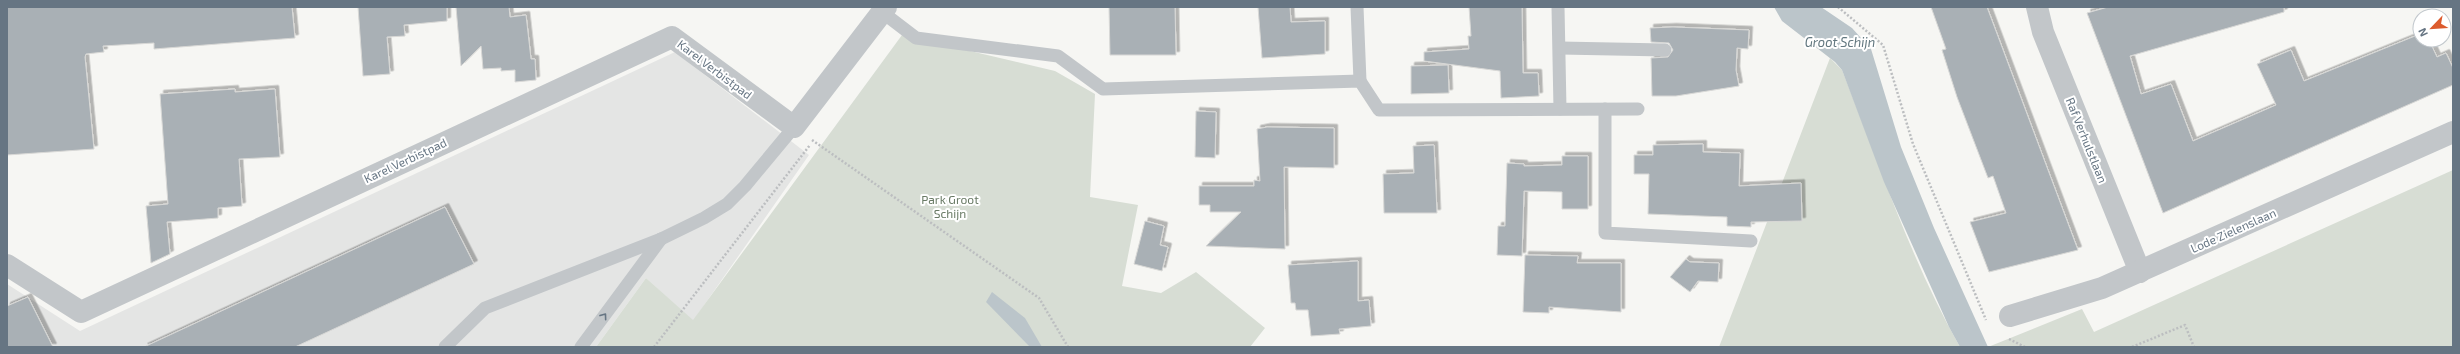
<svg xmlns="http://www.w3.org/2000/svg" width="2460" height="354" font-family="'Exo 2',sans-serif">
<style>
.built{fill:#e4e5e4}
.green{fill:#d7ddd4}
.water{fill:#bbc5ca}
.building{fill:#a9b0b5;stroke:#d8d8d6;filter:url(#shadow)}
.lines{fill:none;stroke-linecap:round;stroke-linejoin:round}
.path{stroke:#bcbec0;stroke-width:2.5;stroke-dasharray:2 2;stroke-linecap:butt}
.service{stroke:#c2c6c9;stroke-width:13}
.minor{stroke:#c2c6c9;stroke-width:22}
.oneway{stroke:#667583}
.labels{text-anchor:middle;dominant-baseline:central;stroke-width:4;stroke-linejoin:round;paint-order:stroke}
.street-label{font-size:12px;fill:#667583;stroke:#fff}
.park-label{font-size:12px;fill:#697a65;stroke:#fff}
.water-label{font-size:13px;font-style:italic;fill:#62777f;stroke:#fff}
</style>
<defs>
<filter id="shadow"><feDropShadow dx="3.5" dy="-3.5" stdDeviation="0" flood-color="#0004"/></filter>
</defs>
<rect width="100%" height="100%" fill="#f6f6f3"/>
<polygon class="built" points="675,52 809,155 693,321 646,278 596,347 7,347 7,284 80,331"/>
<g class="green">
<polygon points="902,35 1055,71 1095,94 1090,197 1138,205 1122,286 1161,293 1196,272 1265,328 1250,347 596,347 646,278 693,320"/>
<path d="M1830 58 1842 70C1879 163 1910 259 1960 347H1719Z"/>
<polygon points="2453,170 2453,347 1988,347 2082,309 2094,332"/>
</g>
<g class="water">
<polygon points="1774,7 1821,7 1852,28 1871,49 1901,147 1934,228 1988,347 1960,347 1949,327 1884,182 1842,70 1835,62 1782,21"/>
<polygon points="992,292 1025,318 1042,347 1030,347 986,302"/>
</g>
<g class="building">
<polygon points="7,7 292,7 295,38 154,49 154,43 103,46 104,52 86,54 85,57 94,149 7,155"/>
<polygon points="358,7 447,7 447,21 404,25 405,36 387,37 390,74 363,76"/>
<polygon points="456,7 509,7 510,17 526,15 531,59 535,59 536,80 515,82 515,70 501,71 501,68 483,69 481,46 461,66"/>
<polygon points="1109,7 1175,7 1176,55 1110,55"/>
<polygon points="1258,7 1290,7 1291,22 1325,21 1325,54 1262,58"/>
<polygon points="1469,7 1522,7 1523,73 1538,73 1539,96 1501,98 1500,71 1424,61 1424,52 1469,49 1468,36 1471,36"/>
<polygon points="1931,7 1987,7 2078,250 1989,272 1970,222 2006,213 1993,176 1988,178 1957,97 1942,50 1946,49"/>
<polygon points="2108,7 2284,7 2284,12 2130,56 2141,94 2171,84 2193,141 2276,105 2257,64 2291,50 2304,81 2420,34 2420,40 2429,40 2437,57 2446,53 2453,68 2453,85 2163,213 2087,13"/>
<polygon points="1673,27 1749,30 1748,49 1737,48 1736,70 1739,86 1676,96 1652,96 1651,58 1668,57 1673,50 1669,43 1651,42 1650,28"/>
<polygon points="1448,65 1449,93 1411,94 1411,66"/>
<polygon points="235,89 235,92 275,89 280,157 239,159 242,206 218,208 218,218 167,222 170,254 151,263 146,206 168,204 160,94"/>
<polygon points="1196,111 1216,112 1215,158 1195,157"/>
<polygon points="1267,127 1334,128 1334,168 1284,167 1285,249 1206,246 1241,212 1210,212 1210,205 1199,205 1199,186 1254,186 1254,180 1260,181 1257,129"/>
<polygon points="1703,144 1703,152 1740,153 1739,186 1801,183 1802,221 1751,222 1751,227 1727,226 1727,217 1648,214 1649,174 1634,174 1634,155 1653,155 1653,145"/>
<polygon points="1434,145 1437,213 1384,213 1383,174 1414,173 1413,146"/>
<polygon points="1562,156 1588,156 1588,209 1562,209 1562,192 1524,191 1522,256 1497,255 1498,226 1505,226 1507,163 1524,164 1524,166 1562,165"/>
<polygon points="445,207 474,264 295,347 144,347"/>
<polygon points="1145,221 1164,226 1160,245 1168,247 1162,271 1134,264"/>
<polygon points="1525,255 1578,256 1577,263 1621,263 1621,312 1549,307 1549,313 1523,312"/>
<polygon points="1686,259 1690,262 1719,263 1718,282 1698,281 1690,292 1670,277"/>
<polygon points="1358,261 1358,301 1369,300 1371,326 1339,329 1340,334 1311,336 1308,310 1296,310 1295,303 1291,303 1288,265"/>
<polygon points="28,297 53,347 7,347 7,306"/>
</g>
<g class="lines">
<g class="path">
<polyline points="1838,7 1883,45 1913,144 1986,320"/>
<polyline points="812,140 1039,298 1068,347"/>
<polyline points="2009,339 2025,347"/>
<polyline points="654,347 810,145"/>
<polyline points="2132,347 2185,325 2194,347"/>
</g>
<g class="service">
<polyline points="1357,7 1360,81"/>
<polyline points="1558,7 1560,109"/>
<polyline points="882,12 916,38 1058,56 1103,89 1360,81 1379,110 1638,109"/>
<polyline points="1560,48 1665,50"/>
<polyline points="1605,109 1605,233 1751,241"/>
<polyline points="445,347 485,308 661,239 704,218 727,204 745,186 794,127"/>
<polyline points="581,347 661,239"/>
</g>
<g class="minor">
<polyline points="2037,7 2043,32 2140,272"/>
<polyline points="7,265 81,312 672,37 794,127 886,7"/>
<polyline points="2010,316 2102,288 2453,132"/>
</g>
</g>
<defs><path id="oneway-chevron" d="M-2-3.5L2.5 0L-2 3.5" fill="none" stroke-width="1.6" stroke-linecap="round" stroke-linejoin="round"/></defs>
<use class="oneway" href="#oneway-chevron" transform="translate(604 316) rotate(-54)"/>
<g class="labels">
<g class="street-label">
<text transform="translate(715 69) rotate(37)">Karel Verbistpad</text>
<text transform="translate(2087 140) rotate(68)">Raf Verhulstlaan</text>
<text transform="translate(405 160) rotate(-25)">Karel Verbistpad</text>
<text transform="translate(2233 230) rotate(-24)">Lode Zielenslaan</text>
</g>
<g class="park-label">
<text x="950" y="199">Park Groot<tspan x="950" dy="14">Schijn</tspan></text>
</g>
<g class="water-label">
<text x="1840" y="42">Groot Schijn</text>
</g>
</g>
<rect width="2460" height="354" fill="none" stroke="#667583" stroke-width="16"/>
<g transform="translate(2432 28) rotate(245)"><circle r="19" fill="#ffffff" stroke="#c2c8cd"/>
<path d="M0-3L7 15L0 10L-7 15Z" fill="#dc5b2d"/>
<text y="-6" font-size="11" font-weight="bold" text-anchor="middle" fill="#667583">N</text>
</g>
</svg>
